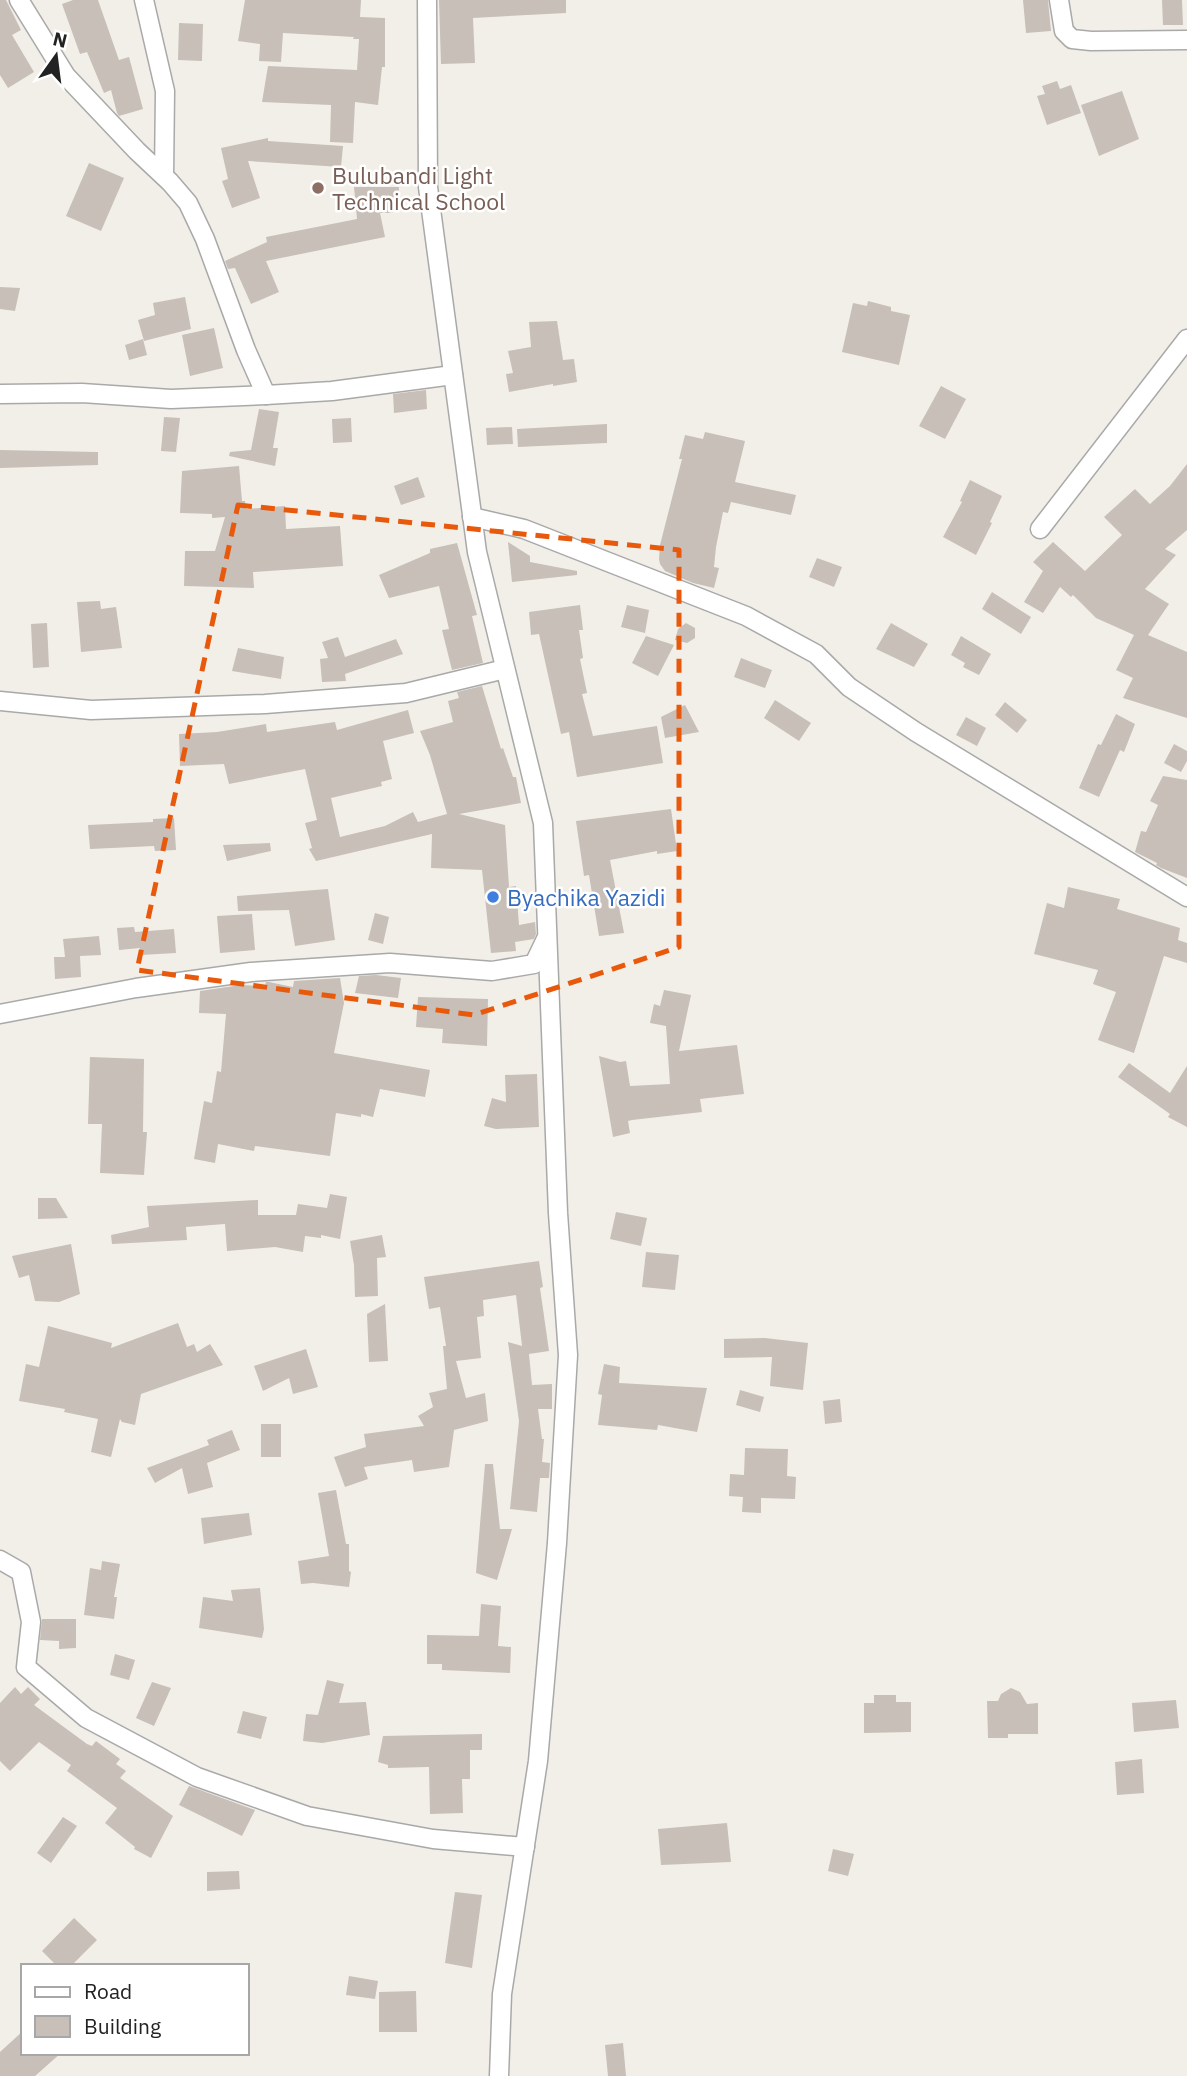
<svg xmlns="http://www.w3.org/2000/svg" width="1187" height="2076" font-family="'IBM Plex Sans',sans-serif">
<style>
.building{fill:#c7bfb8}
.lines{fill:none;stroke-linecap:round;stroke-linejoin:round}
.minor-casing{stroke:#a9a9a9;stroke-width:21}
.minor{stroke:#fff;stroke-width:18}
.marked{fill:none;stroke:#e8590c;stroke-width:5;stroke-dasharray:14 9;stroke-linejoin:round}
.education-dot{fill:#8d6e63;stroke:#fff;stroke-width:2.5}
.shop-dot{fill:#3f7fe0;stroke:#fff;stroke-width:2.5}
.labels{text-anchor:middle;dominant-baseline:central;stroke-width:5;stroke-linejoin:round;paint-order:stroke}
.education-label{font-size:23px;fill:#785e54;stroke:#fff;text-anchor:start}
.shop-label{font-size:23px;fill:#366cbe;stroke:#fff;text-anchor:start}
</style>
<rect width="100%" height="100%" fill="#f2efe9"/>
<g class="building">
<polygon points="0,0 6,0 21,30 12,35 34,72 8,88 0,75"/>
<polygon points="73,0 98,0 119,60 129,57 143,109 119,116 117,113 111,90 104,93 87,52 80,54 62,4"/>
<polygon points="245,0 361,0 360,17 385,18 385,67 382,67 378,105 355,102 353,143 330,142 331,105 262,102 268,66 357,70 359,39 353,39 354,37 283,33 281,62 259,61 260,44 238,41"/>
<polygon points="439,0 566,0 566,13 473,18 475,63 441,64"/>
<polygon points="1023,0 1048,0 1051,31 1026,33"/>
<polygon points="1162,0 1182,0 1183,25 1163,25"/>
<polygon points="179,23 203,24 202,61 178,60"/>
<polygon points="1057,81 1060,89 1071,85 1081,113 1047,125 1037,96 1045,94 1042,86"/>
<polygon points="1122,91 1139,139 1099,156 1081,105"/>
<polygon points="268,138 268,141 343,146 341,167 248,161 260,198 232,208 222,181 228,179 221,148"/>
<polygon points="89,163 124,178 101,231 66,216"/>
<polygon points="354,187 399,187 398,204 393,204 393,213 380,213 385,237 266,261 279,292 251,304 235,268 228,269 225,261 267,242 266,237 357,219"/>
<polygon points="0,287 20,288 15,311 0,309"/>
<polygon points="185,297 191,329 144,341 138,320 155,315 153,303"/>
<polygon points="868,301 891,307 891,311 910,315 899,365 842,352 853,303 867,306"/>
<polygon points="557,321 563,360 574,359 577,382 553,386 553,384 509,392 506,374 513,373 508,351 531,347 529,322"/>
<polygon points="214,328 223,368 190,376 182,335"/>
<polygon points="143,339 147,355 129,360 125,345"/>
<polygon points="941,386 966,399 945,439 919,426"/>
<polygon points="426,390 427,409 394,413 393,394"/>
<polygon points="259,409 279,412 273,448 278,448 275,466 229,456 230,452 251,450"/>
<polygon points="164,417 180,418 176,452 161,451"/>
<polygon points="351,418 352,442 333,443 332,419"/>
<polygon points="607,424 607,443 518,447 517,429"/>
<polygon points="512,427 513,444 487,445 486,428"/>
<polygon points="705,432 745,441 735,482 796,495 791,515 731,502 728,513 723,512 716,547 714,567 719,568 714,588 693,583 665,571 660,564 659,559 660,545 682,459 679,459 685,435 703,439"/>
<polygon points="0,450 98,452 98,465 0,468"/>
<polygon points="1187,464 1187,530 1165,549 1176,555 1145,589 1169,604 1148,635 1187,652 1187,718 1123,698 1133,678 1116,670 1134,635 1096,618 1073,595 1071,597 1060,587 1043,613 1024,602 1043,571 1033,562 1053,542 1085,571 1122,535 1104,517 1135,489 1150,504 1170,486"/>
<polygon points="239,466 242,501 245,501 246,509 285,506 286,529 340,526 343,566 253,572 254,588 184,586 185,551 215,551 225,517 212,518 212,514 180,513 182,471"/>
<polygon points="418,477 425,497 401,505 394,486"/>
<polygon points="970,480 1002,496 990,522 992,523 976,555 943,537 962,502 960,501"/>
<polygon points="508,542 530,556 530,562 577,571 577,575 512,582"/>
<polygon points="457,543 477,615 472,616 483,663 452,670 442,630 449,629 439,586 389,598 379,575 430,553 430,549"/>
<polygon points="817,558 842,567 834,587 809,577"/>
<polygon points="992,592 1031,617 1021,634 982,609"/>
<polygon points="100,601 101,609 116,607 122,648 81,652 77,602"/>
<polygon points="580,605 583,630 579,630 583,658 580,659 587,693 582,694 593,736 657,726 663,763 577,777 569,732 561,734 539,634 531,635 529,612"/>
<polygon points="627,605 649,610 645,633 621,627"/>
<polygon points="47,623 49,667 33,668 31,624"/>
<polygon points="686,623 695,628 695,638 687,643 675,640 678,629"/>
<polygon points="891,623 928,644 914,667 876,649"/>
<polygon points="646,636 674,645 658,676 632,663"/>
<polygon points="961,636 991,654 979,675 963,667 965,663 951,655"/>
<polygon points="338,637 345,657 396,639 403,654 345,674 346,681 322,682 320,659 328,658 322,642"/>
<polygon points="238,648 284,657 281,679 232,671"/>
<polygon points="741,658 772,670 765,688 734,677"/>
<polygon points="482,686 501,749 503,748 513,777 516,777 521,803 459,814 505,825 509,887 516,886 519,925 535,922 536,934 534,939 515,942 516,951 491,953 482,870 431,868 432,834 316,861 309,849 312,848 305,823 317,820 305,769 229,784 224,764 180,766 179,734 217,732 266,724 267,732 335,722 337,730 408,710 414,733 383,741 392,779 381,782 382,786 331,798 340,837 385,826 413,812 418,822 447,814 430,755 420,731 453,722 448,701 459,698 457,692"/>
<polygon points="775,700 811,723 799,741 764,718"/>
<polygon points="1005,702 1027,720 1017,733 995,715"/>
<polygon points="685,705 699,732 665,738 661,717"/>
<polygon points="1116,714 1135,724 1124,752 1120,750 1099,797 1079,788 1098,744 1101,745"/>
<polygon points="966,717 986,728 977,746 956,735"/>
<polygon points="1174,744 1187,751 1187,761 1181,772 1164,763"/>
<polygon points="1163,776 1187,780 1187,878 1161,868 1156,865 1157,863 1135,852 1141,831 1146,832 1158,805 1150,801"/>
<polygon points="671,809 677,851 657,854 657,851 610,860 624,933 599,936 589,875 584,876 576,821"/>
<polygon points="174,818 176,850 155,851 154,846 90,849 88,825 153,822 153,819"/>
<polygon points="270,843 271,851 227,861 223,845"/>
<polygon points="1068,887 1120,899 1117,909 1180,928 1178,940 1187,943 1187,963 1164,956 1134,1053 1098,1040 1116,992 1093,984 1098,970 1034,954 1047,903 1064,908"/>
<polygon points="328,889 335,940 295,946 289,910 238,911 237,896"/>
<polygon points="375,913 389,917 383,944 368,940"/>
<polygon points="252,914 255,950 220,953 217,916"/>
<polygon points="134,927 135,932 174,929 176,953 141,955 140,948 119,950 117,928"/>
<polygon points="99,936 101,955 80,956 81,977 55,979 54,957 65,957 63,939"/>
<polygon points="376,975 401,978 398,998 355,993 359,976"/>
<polygon points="340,978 344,1003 334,1053 430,1070 425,1097 380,1089 373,1117 361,1114 361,1117 336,1113 330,1156 255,1146 254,1151 218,1144 215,1163 194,1159 204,1101 212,1103 217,1071 221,1072 226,1014 199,1013 200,991 241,985 265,986 266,982 269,982 293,987 294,981"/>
<polygon points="664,990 691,995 679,1051 737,1045 744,1094 700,1099 702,1112 632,1120 628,1121 630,1133 613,1137 599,1056 620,1062 626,1061 630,1086 670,1084 666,1026 650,1023 654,1004 660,1006"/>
<polygon points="418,997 488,999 487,1046 442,1043 443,1029 416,1027"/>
<polygon points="90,1057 144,1059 143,1132 147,1132 144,1175 100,1173 102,1124 88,1124"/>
<polygon points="1129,1063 1170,1093 1187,1066 1187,1127 1168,1117 1170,1114 1118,1077"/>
<polygon points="537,1074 539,1127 496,1129 484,1126 492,1098 506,1102 505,1075"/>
<polygon points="330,1194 347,1197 340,1239 321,1235 321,1238 305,1236 303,1252 275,1247 227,1251 225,1224 186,1227 187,1240 112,1244 111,1235 149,1227 147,1206 258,1200 258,1215 296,1215 298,1204 327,1208"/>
<polygon points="38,1198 56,1198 68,1218 38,1219"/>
<polygon points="616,1212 647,1218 641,1246 610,1239"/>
<polygon points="382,1235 386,1257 377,1258 378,1296 355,1297 354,1265 350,1241"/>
<polygon points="71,1244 80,1294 59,1302 35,1301 29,1275 19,1278 12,1256"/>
<polygon points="646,1252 679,1255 675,1290 642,1287"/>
<polygon points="539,1261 543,1287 540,1288 549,1351 529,1354 532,1385 552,1384 552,1409 538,1409 542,1439 544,1439 542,1462 550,1463 549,1478 540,1478 537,1512 510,1509 519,1421 508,1342 522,1346 516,1295 483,1300 484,1316 477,1317 481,1358 456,1361 466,1398 485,1393 488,1421 454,1430 449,1467 414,1472 412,1460 364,1467 368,1479 345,1487 334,1457 366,1447 364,1434 424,1426 418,1416 433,1407 429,1393 447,1389 443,1346 446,1346 440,1307 429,1309 424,1277"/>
<polygon points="385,1304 388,1361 369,1362 367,1314"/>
<polygon points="178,1323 187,1347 194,1344 197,1352 210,1344 223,1365 141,1394 135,1425 122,1422 120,1419 111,1457 91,1452 98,1419 64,1412 65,1409 19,1401 26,1364 39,1367 48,1326 112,1343 111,1348"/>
<polygon points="765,1338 808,1343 803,1390 770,1386 772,1357 724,1358 724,1339"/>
<polygon points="306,1349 318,1387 293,1394 289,1378 263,1391 254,1366"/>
<polygon points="604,1364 620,1367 619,1383 707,1388 697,1432 658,1425 657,1430 598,1425 602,1395 598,1394"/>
<polygon points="740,1390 764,1397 760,1412 736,1405"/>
<polygon points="840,1399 842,1422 825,1424 823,1401"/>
<rect x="261" y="1424" width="20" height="33"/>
<polygon points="232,1430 240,1450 207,1463 213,1487 188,1494 182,1468 155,1483 147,1468 209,1445 207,1440"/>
<polygon points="745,1448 788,1449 787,1476 796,1477 795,1499 761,1498 761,1513 742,1512 743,1497 729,1496 730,1474 744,1475"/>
<polygon points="485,1464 493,1464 500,1529 512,1529 497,1580 476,1573"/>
<polygon points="336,1490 346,1544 349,1544 349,1571 351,1572 349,1587 313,1583 301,1584 298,1561 329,1556 318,1493"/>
<polygon points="249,1513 252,1535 204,1544 201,1518"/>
<polygon points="102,1561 120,1564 114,1597 117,1597 114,1619 84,1615 90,1568 101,1570"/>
<polygon points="260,1588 264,1629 262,1638 199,1628 203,1597 233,1601 231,1590"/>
<polygon points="481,1604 501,1606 498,1646 511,1647 510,1673 442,1670 442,1664 427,1664 427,1635 479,1636"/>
<polygon points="42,1619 76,1619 76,1648 59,1649 59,1641 40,1640"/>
<polygon points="115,1654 135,1660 129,1680 110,1675"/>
<polygon points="327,1680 344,1684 339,1703 366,1702 370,1735 322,1743 303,1741 306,1714 318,1715"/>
<polygon points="152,1682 171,1688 154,1726 136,1718"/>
<polygon points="15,1687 21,1694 28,1687 40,1699 34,1705 87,1744 92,1746 96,1741 120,1759 116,1764 126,1771 120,1778 173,1816 151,1858 134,1849 135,1847 105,1823 117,1808 67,1771 71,1765 39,1742 10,1771 0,1761 0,1703"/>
<polygon points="1011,1688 1020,1692 1027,1704 1038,1703 1038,1734 1008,1734 1008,1738 988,1738 987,1701 998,1701 1001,1694"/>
<polygon points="874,1695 896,1695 896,1702 911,1702 911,1732 864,1733 864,1703 874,1703"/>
<polygon points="1176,1700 1179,1728 1134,1732 1132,1703"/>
<polygon points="243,1711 267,1717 261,1739 237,1733"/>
<polygon points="482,1734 482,1750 470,1750 470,1779 462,1779 463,1813 430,1814 429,1767 388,1768 388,1765 378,1762 383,1736"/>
<polygon points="1142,1759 1144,1793 1117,1795 1115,1762"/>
<polygon points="189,1786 255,1810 242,1836 179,1805"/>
<polygon points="63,1817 77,1826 51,1863 37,1853"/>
<polygon points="727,1823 731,1862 661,1865 658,1829"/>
<polygon points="833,1849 854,1854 848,1876 828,1871"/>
<polygon points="239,1871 240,1889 207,1891 207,1872"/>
<polygon points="455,1892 482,1895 472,1968 445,1963"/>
<polygon points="74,1918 97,1940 71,1966 57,1966 42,1951"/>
<polygon points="349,1976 378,1981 375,1999 346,1995"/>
<polygon points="416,1991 417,2032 379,2032 379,1992"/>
<polygon points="23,2031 23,2053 61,2053 35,2076 0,2076 0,2052"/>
<polygon points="623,2043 626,2076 608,2076 605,2045"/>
</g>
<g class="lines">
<g class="minor-casing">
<g id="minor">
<polyline points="19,0 66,76 137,151 170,182 188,203 205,239 246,350 266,395"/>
<polyline points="144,0 165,91 164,176"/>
<polyline points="427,0 428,187 477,552 543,823 558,1213 568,1355 557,1543 538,1761 502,1994 499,2076"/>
<polyline points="1059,0 1064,31 1072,39 1091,41 1187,40"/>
<polyline points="0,394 82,393 171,399 266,395 332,391 453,375"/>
<polyline points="472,517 524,529 746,616 816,654 849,687 916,732 1187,897"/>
<polyline points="1040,529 1187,339"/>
<polyline points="0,701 91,710 265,704 406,693 505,669"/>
<polyline points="0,1014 136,988 251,972 390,963 492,971 534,964 546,939"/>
<polyline points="0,1560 21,1572 31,1622 26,1667 86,1718 197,1777 307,1816 433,1839 525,1847"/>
</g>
</g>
<use href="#minor" class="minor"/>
</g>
<path class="marked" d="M238 505 679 550V947L474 1015 137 970Z"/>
<circle class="education-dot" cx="318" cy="188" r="7"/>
<circle class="shop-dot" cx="493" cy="897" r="7"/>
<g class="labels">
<g class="education-label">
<text x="332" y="175">Bulubandi Light<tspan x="332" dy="26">Technical School</tspan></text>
</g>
<g class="shop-label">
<text x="507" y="897">Byachika Yazidi</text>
</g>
</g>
<rect x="21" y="1964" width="228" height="91" fill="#ffffff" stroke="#a7a7a7" stroke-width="2"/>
<rect x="35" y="1987" width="35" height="10" fill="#ffffff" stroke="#a7a7a7" stroke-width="2"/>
<text x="84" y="1999" font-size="21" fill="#222222">Road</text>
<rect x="35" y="2016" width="35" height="21" fill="#c7bfb8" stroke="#a7a7a7" stroke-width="2"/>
<text x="84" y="2034" font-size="21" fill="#222222">Building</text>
<g transform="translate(56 56) rotate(14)" stroke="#ffffff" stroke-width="5" paint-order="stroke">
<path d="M0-5L12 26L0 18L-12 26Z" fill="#222222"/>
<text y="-10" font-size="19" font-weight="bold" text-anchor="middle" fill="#222222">N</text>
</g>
</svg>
